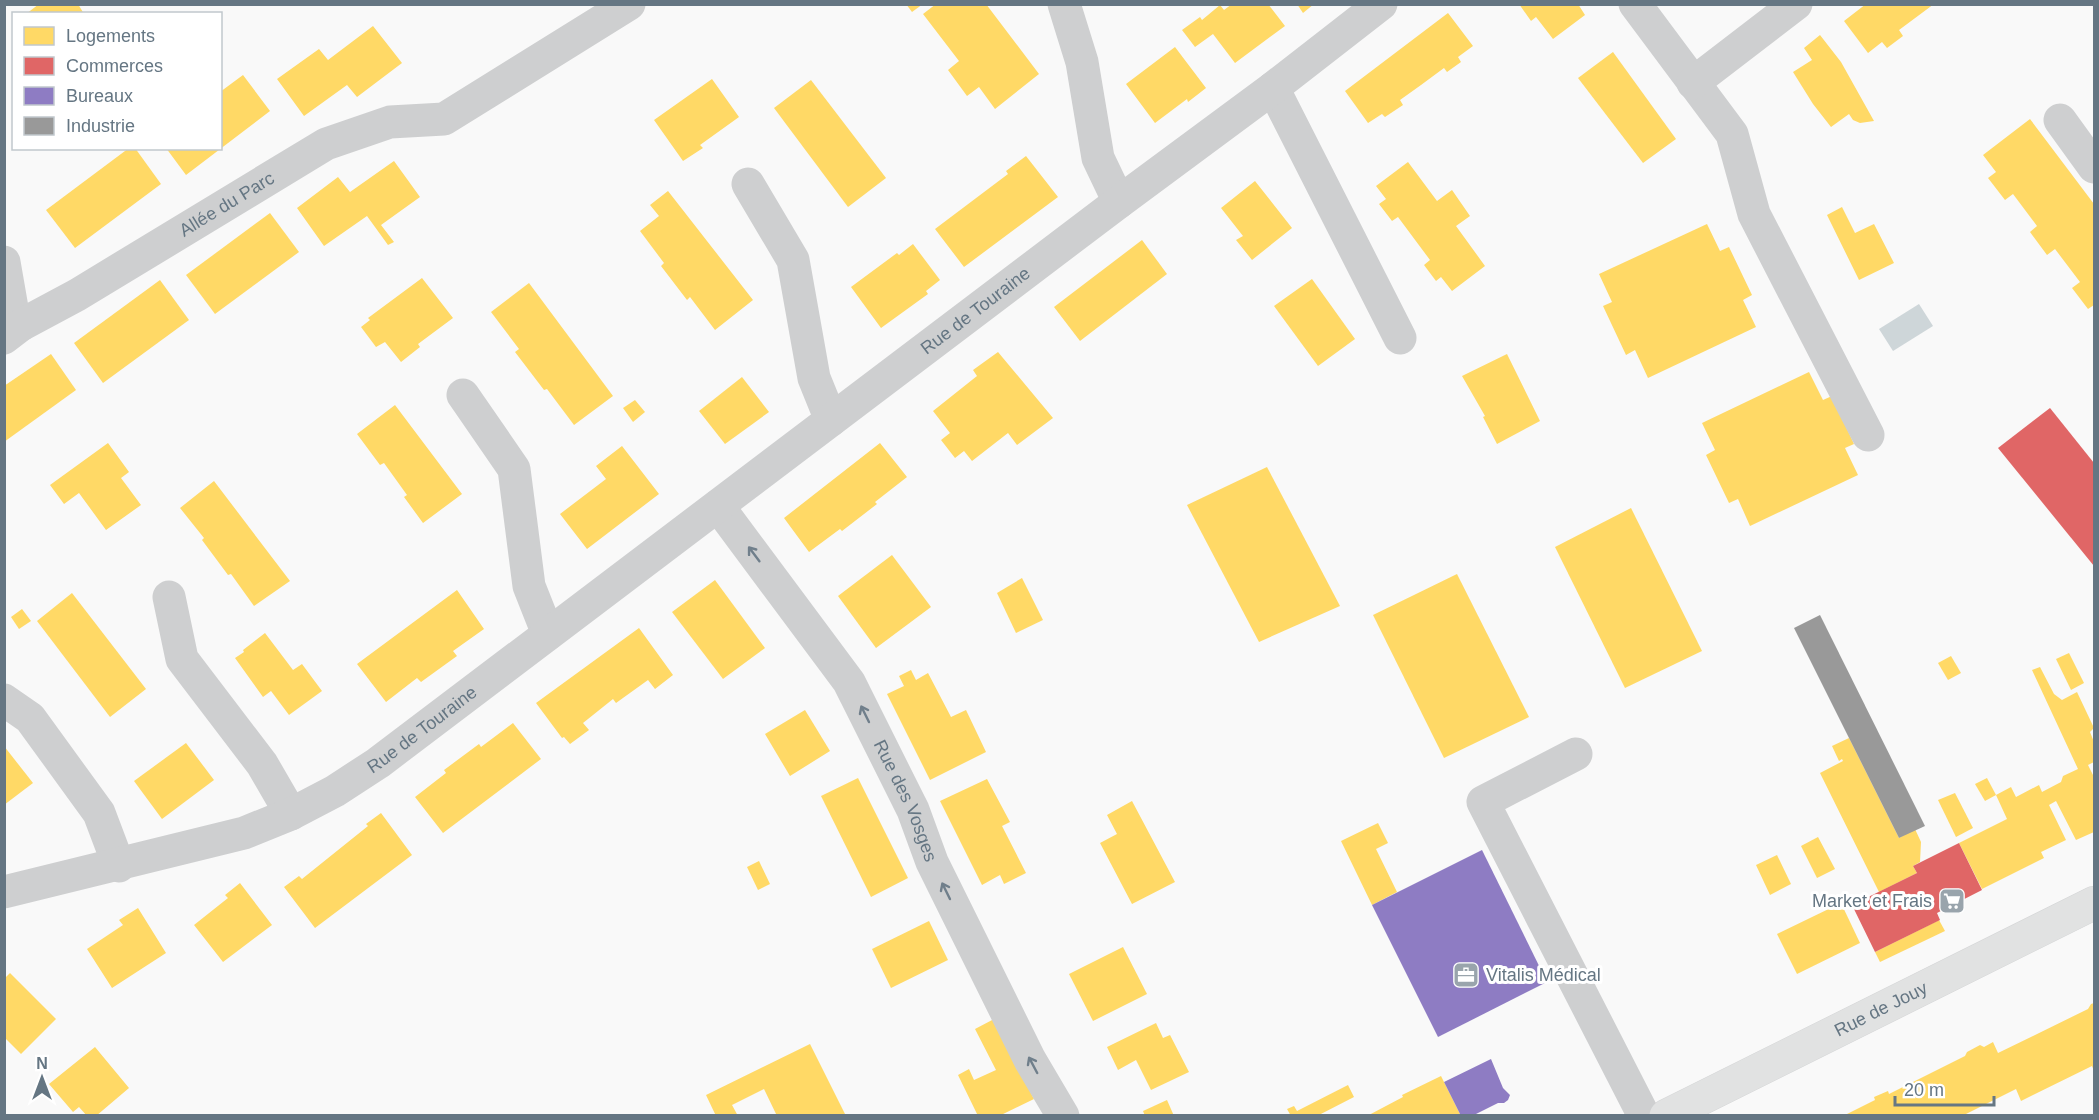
<svg xmlns="http://www.w3.org/2000/svg" width="2099" height="1120" font-family="Arial,sans-serif">
<style>
.water{fill:#ced6d9}
.homes{fill:#ffd966}
.shops{fill:#e06666}
.offices{fill:#8e7cc3}
.industry{fill:#999}
.lines{fill:none;stroke-linecap:round;stroke-linejoin:round}
.major-casing{stroke:#d5d6d7;stroke-width:34}
.minor{stroke:#cecfd0;stroke-width:33}
.major{stroke:#e1e2e2;stroke-width:33}
.oneway{stroke:#707f8b}
.labels{text-anchor:middle;dominant-baseline:central;stroke-width:6;stroke-linejoin:round;paint-order:stroke}
.street-label{font-size:18px;fill:#657683;stroke:#fff}
.poi-label{font-size:18px;fill:#657683;stroke:#fff;text-anchor:end}
</style>
<rect width="100%" height="100%" fill="#f9f9f9"/>
<polygon class="water" points="1919,304 1933,326 1893,351 1879,329"/>
<g class="homes">
<polygon points="39,4 78,4 84,14 26,14"/>
<polygon points="906,4 923,4 912,12"/>
<polygon points="936,4 986,4 1039,74 995,109 979,87 967,96 948,70 959,61 923,14"/>
<polygon points="1232,4 1268,4 1285,26 1235,63 1213,34 1195,47 1182,30 1200,17 1202,20 1220,5 1224,10"/>
<polygon points="1297,4 1314,4 1303,13"/>
<polygon points="1519,4 1578,4 1585,15 1553,39 1536,17 1531,21"/>
<polygon points="1866,4 1934,4 1899,30 1903,36 1887,48 1882,42 1868,53 1844,21"/>
<polygon points="1448,13 1473,46 1458,57 1461,62 1447,72 1444,68 1421,85 1400,100 1403,105 1385,117 1382,114 1368,123 1345,91"/>
<polygon points="373,26 402,63 357,97 347,85 304,116 277,79 319,49 328,60"/>
<polygon points="1820,35 1841,62 1874,121 1860,123 1853,120 1849,114 1831,127 1813,104 1793,72 1812,60 1804,48"/>
<polygon points="1175,47 1206,88 1188,102 1187,99 1155,123 1126,84"/>
<polygon points="1613,52 1676,139 1643,163 1578,78"/>
<polygon points="243,75 270,111 186,175 166,148 220,148 220,92"/>
<polygon points="712,79 739,117 700,145 703,148 683,161 654,120"/>
<polygon points="811,80 886,178 848,207 774,108"/>
<polygon points="2030,119 2094,204 2094,305 2088,309 2072,288 2080,282 2055,249 2047,255 2030,232 2037,226 2013,194 2005,200 1988,178 1996,172 1983,155"/>
<polygon points="129,148 135,148 161,184 75,248 46,210"/>
<polygon points="1026,156 1058,197 964,267 935,229 1008,174 1006,171"/>
<polygon points="394,161 420,197 381,225 394,242 388,245 367,216 324,246 297,208 338,177 350,192"/>
<polygon points="1408,162 1437,201 1452,190 1470,216 1456,226 1485,266 1452,291 1441,277 1436,281 1424,265 1430,260 1398,217 1392,221 1379,204 1386,199 1376,186"/>
<polygon points="1255,181 1292,228 1252,260 1236,240 1243,236 1221,208"/>
<polygon points="668,191 753,300 715,330 690,297 687,300 661,266 664,263 640,231 659,216 650,205"/>
<polygon points="1842,207 1855,233 1874,224 1894,263 1859,280 1827,215"/>
<polygon points="270,213 299,252 215,314 186,275"/>
<polygon points="1707,224 1720,251 1729,247 1752,295 1743,300 1756,327 1648,378 1635,350 1626,355 1603,306 1612,302 1599,274"/>
<polygon points="1142,240 1167,274 1080,341 1054,307"/>
<polygon points="913,244 940,280 926,291 928,294 881,328 851,287 897,253 899,255"/>
<polygon points="422,278 453,318 418,344 420,347 401,362 385,342 376,347 361,327 370,320 368,318"/>
<polygon points="1312,279 1355,339 1318,366 1274,306"/>
<polygon points="160,280 189,320 103,383 74,343"/>
<polygon points="529,283 613,396 574,425 547,389 544,390 515,352 519,349 491,312"/>
<polygon points="998,352 1053,418 1017,445 1008,433 972,461 964,451 955,458 941,440 950,433 933,411 977,376 973,370"/>
<polygon points="51,354 76,390 4,442 4,386"/>
<polygon points="1507,354 1540,421 1497,444 1483,417 1485,416 1462,376"/>
<polygon points="1809,372 1823,400 1832,396 1854,444 1845,448 1858,475 1750,526 1738,499 1729,503 1706,455 1715,450 1702,423"/>
<polygon points="742,377 769,412 725,444 699,411"/>
<polygon points="635,400 645,412 633,422 623,408"/>
<polygon points="395,405 462,494 423,523 404,497 407,495 384,463 380,465 357,434"/>
<polygon points="108,443 129,472 121,478 141,505 106,530 79,493 64,504 50,485"/>
<polygon points="880,443 907,477 875,502 877,504 842,531 840,529 809,552 784,518"/>
<polygon points="622,446 659,494 587,549 560,514 606,479 596,466"/>
<polygon points="1267,467 1340,606 1259,642 1187,505"/>
<polygon points="214,481 290,581 254,606 231,574 228,575 202,540 204,538 180,508"/>
<polygon points="1631,508 1702,651 1625,688 1555,547"/>
<polygon points="892,555 931,607 876,648 838,596"/>
<polygon points="1457,574 1529,717 1444,758 1373,615"/>
<polygon points="1022,578 1043,620 1016,633 997,593"/>
<polygon points="715,580 765,648 723,679 672,612"/>
<polygon points="457,590 484,629 453,651 457,656 421,682 417,678 386,702 357,664"/>
<polygon points="72,593 146,689 110,717 37,621"/>
<polygon points="22,609 31,621 19,629 11,617"/>
<polygon points="639,628 673,675 655,689 648,680 616,703 613,699 583,723 589,730 570,744 564,737 562,738 536,703"/>
<polygon points="265,633 293,670 302,664 322,691 289,715 271,691 263,697 235,658 244,652 243,650"/>
<polygon points="2069,653 2084,683 2071,690 2056,659"/>
<polygon points="1951,656 1961,673 1948,680 1938,663"/>
<polygon points="2040,667 2054,694 2062,700 2077,692 2094,728 2090,732 2094,742 2094,762 2088,765 2094,777 2094,832 2076,840 2056,801 2049,805 2066,840 2041,852 2044,858 1982,889 1959,843 2007,819 1996,795 2011,787 2016,797 2039,785 2042,792 2061,782 2063,776 2078,769 2032,670"/>
<polygon points="911,670 916,680 928,673 951,717 966,710 986,752 930,780 887,694 904,686 899,676"/>
<polygon points="805,710 830,751 790,776 765,734"/>
<polygon points="513,723 541,759 443,833 415,797 446,773 444,770 479,744 481,747"/>
<polygon points="1849,738 1899,838 1915,829 1921,842 1920,862 1913,866 1917,873 1879,892 1820,773 1843,761 1842,759 1839,761 1832,746"/>
<polygon points="186,743 214,780 162,819 134,781"/>
<polygon points="4,746 33,783 4,805"/>
<polygon points="858,778 908,878 871,897 821,796"/>
<polygon points="1987,778 1996,795 1985,801 1975,784"/>
<polygon points="987,779 1010,822 1002,826 1026,873 1004,884 1000,875 982,885 940,801"/>
<polygon points="1955,793 1973,828 1956,837 1938,800"/>
<polygon points="1132,801 1175,882 1132,904 1100,843 1117,834 1107,815"/>
<polygon points="381,813 412,855 315,928 284,887 299,876 302,879 368,826 366,824"/>
<polygon points="1378,823 1388,843 1376,849 1397,892 1372,905 1341,841"/>
<polygon points="1818,837 1835,869 1817,878 1801,846"/>
<polygon points="1777,855 1791,884 1770,895 1756,865"/>
<polygon points="759,861 770,884 758,890 747,867"/>
<polygon points="240,883 272,925 223,962 194,925 228,898 225,895"/>
<polygon points="1841,903 1860,943 1797,974 1777,934"/>
<polygon points="138,908 166,953 112,988 87,949 123,925 119,920"/>
<polygon points="1939,920 1945,931 1880,962 1875,952"/>
<polygon points="929,921 948,960 891,988 872,949"/>
<polygon points="1123,947 1147,994 1093,1021 1069,974"/>
<polygon points="10,973 56,1019 21,1054 4,1037 4,979"/>
<polygon points="2094,1003 2094,1071 2092,1066 2021,1101 2016,1089 1962,1116 1843,1116 1875,1100 1874,1097 1888,1091 1889,1094 1965,1056 1967,1052 1980,1045 1984,1047 1993,1042 1998,1053 2088,1009 2091,1004"/>
<polygon points="994,1019 1034,1099 999,1116 978,1116 958,1075 969,1069 974,1080 996,1070 975,1029"/>
<polygon points="1156,1023 1163,1038 1170,1035 1189,1072 1151,1090 1136,1060 1118,1070 1107,1047"/>
<polygon points="810,1044 846,1116 777,1116 764,1089 732,1105 738,1116 716,1116 706,1095"/>
<polygon points="95,1047 129,1088 96,1116 87,1116 79,1107 73,1112 49,1084"/>
<polygon points="1441,1076 1461,1116 1367,1116 1403,1097 1402,1095"/>
<polygon points="1348,1085 1354,1097 1317,1116 1291,1116 1287,1109 1294,1106 1297,1111"/>
<polygon points="1167,1100 1174,1116 1145,1116 1143,1111"/>
</g>
<g class="shops">
<polygon points="2050,408 2094,463 2094,566 1998,448"/>
<polygon points="1959,843 1982,890 1937,913 1940,920 1875,952 1852,905 1917,873 1913,866"/>
</g>
<g class="offices">
<polygon points="1482,850 1547,982 1438,1037 1372,905"/>
<polygon points="1491,1059 1503,1088 1510,1095 1508,1100 1504,1103 1498,1103 1472,1116 1461,1116 1444,1082"/>
</g>
<polygon class="industry" points="1820,615 1925,826 1899,838 1794,628"/>
<g class="lines">
<g class="major-casing">
<g id="major">
<path id="s4" d="M1666 1116 2094 903"/>
</g>
</g>
<g class="minor">
<polyline points="1064,4 1082,62 1098,158 1119,202"/>
<polyline points="1635,4 1732,134 1754,214 1868,435"/>
<polyline points="1693,83 1796,4"/>
<polyline points="1273,88 1400,338"/>
<polyline points="2060,120 2094,167"/>
<polyline points="748,184 793,260 814,378 831,420"/>
<polyline points="4,262 12,308 21,325"/>
<path id="s1" d="M4 338 21 325 77 295 326 144 390 122 444 119 629 4"/>
<polyline points="463,395 514,469 529,586 548,634"/>
<path id="s2" d="M718 506 849 682 913 810 932 862 1030 1060 1063 1116"/>
<polyline points="169,597 182,659 262,764 291,814"/>
<polyline points="4,700 30,718 99,813 119,866"/>
<polyline points="1576,754 1483,802 1644,1116"/>
<path id="s3" d="M4 892 244 833 291 814 335 791 378 763 1119 202 1273 88 1381 4"/>
</g>
<use href="#major" class="major"/>
</g>
<defs><path id="oneway-shaft" d="M-6 0H5M1.5-3L5.5 0L1.5 3" fill="none" stroke-width="1.6" stroke-linecap="round" stroke-linejoin="round" transform="scale(1.5)"/></defs>
<g class="oneway">
<use href="#oneway-shaft" transform="translate(754 554) rotate(-127)"/>
<use href="#oneway-shaft" transform="translate(865 714) rotate(-116)"/>
<use href="#oneway-shaft" transform="translate(946 891) rotate(-116)"/>
<use href="#oneway-shaft" transform="translate(1033 1065) rotate(-118)"/>
</g>
<defs>
<g id="supermarket-square" transform="scale(1.35)"><rect x="-9" y="-9" width="18" height="18" rx="4" fill="#99a4ac" stroke="#fff"/><path d="M-6-5.5h2.5l.6 2H6L4.5 2H-2.5L-4.4-4H-6ZM-1.5 3.2a1.3 1.3 0 1 0 .1 0ZM3 3.2a1.3 1.3 0 1 0 .1 0Z" fill="#fff"/></g>
<g id="office-square" transform="scale(1.35)"><rect x="-9" y="-9" width="18" height="18" rx="4" fill="#99a4ac" stroke="#fff"/><path d="M-6-3h4V-5.5h4V-3h4V5H-6ZM-1-4.5V-3h2v-1.5ZM-6 0V1H6V0Z" fill="#fff"/></g>
</defs>
<g fill-rule="evenodd">
<use href="#supermarket-square" x="1952" y="901"/>
<use href="#office-square" x="1466" y="975"/>
</g>
<g class="labels">
<g class="street-label">
<text stroke="none"><textPath href="#s1" startOffset="260">Allée du Parc</textPath></text>
<text stroke="none"><textPath href="#s3" startOffset="1148">Rue de Touraine</textPath></text>
<text stroke="none"><textPath href="#s3" startOffset="454">Rue de Touraine</textPath></text>
<text stroke="none"><textPath href="#s2" startOffset="351">Rue des Vosges</textPath></text>
<text stroke="none"><textPath href="#s4" startOffset="240">Rue de Jouy</textPath></text>
</g>
<g class="poi-label">
<text x="1932" y="901">Market et Frais</text>
<text x="1486" y="975" text-anchor="start">Vitalis Médical</text>
</g>
</g>
<rect width="2099" height="1120" fill="none" stroke="#657683" stroke-width="12"/>
<rect x="12" y="12" width="210" height="138" fill="#ffffff" stroke="#c1c8cd" stroke-width="1.5"/>
<rect x="24" y="27" width="30" height="18" fill="#ffd966" stroke="#c1c8cd" stroke-width="1.5"/>
<text x="66" y="42" font-size="18" fill="#657683">Logements</text>
<rect x="24" y="57" width="30" height="18" fill="#e06666" stroke="#c1c8cd" stroke-width="1.5"/>
<text x="66" y="72" font-size="18" fill="#657683">Commerces</text>
<rect x="24" y="87" width="30" height="18" fill="#8e7cc3" stroke="#c1c8cd" stroke-width="1.5"/>
<text x="66" y="102" font-size="18" fill="#657683">Bureaux</text>
<rect x="24" y="117" width="30" height="18" fill="#999999" stroke="#c1c8cd" stroke-width="1.5"/>
<text x="66" y="132" font-size="18" fill="#657683">Industrie</text>
<g transform="translate(42 1078)" stroke="#ffffff" stroke-width="4.5" paint-order="stroke">
<path d="M0-4.5L10 22L0 15L-10 22Z" fill="#657683"/>
<text y="-9" font-size="16" font-weight="bold" text-anchor="middle" fill="#657683">N</text>
</g>
<path d="M1895 1096v9h99v-9" fill="none" stroke="#657683" stroke-width="3"/>
<text x="1904" y="1096" font-size="18" fill="#657683" stroke="#ffffff" stroke-width="4.5" paint-order="stroke">20 m</text>
</svg>
